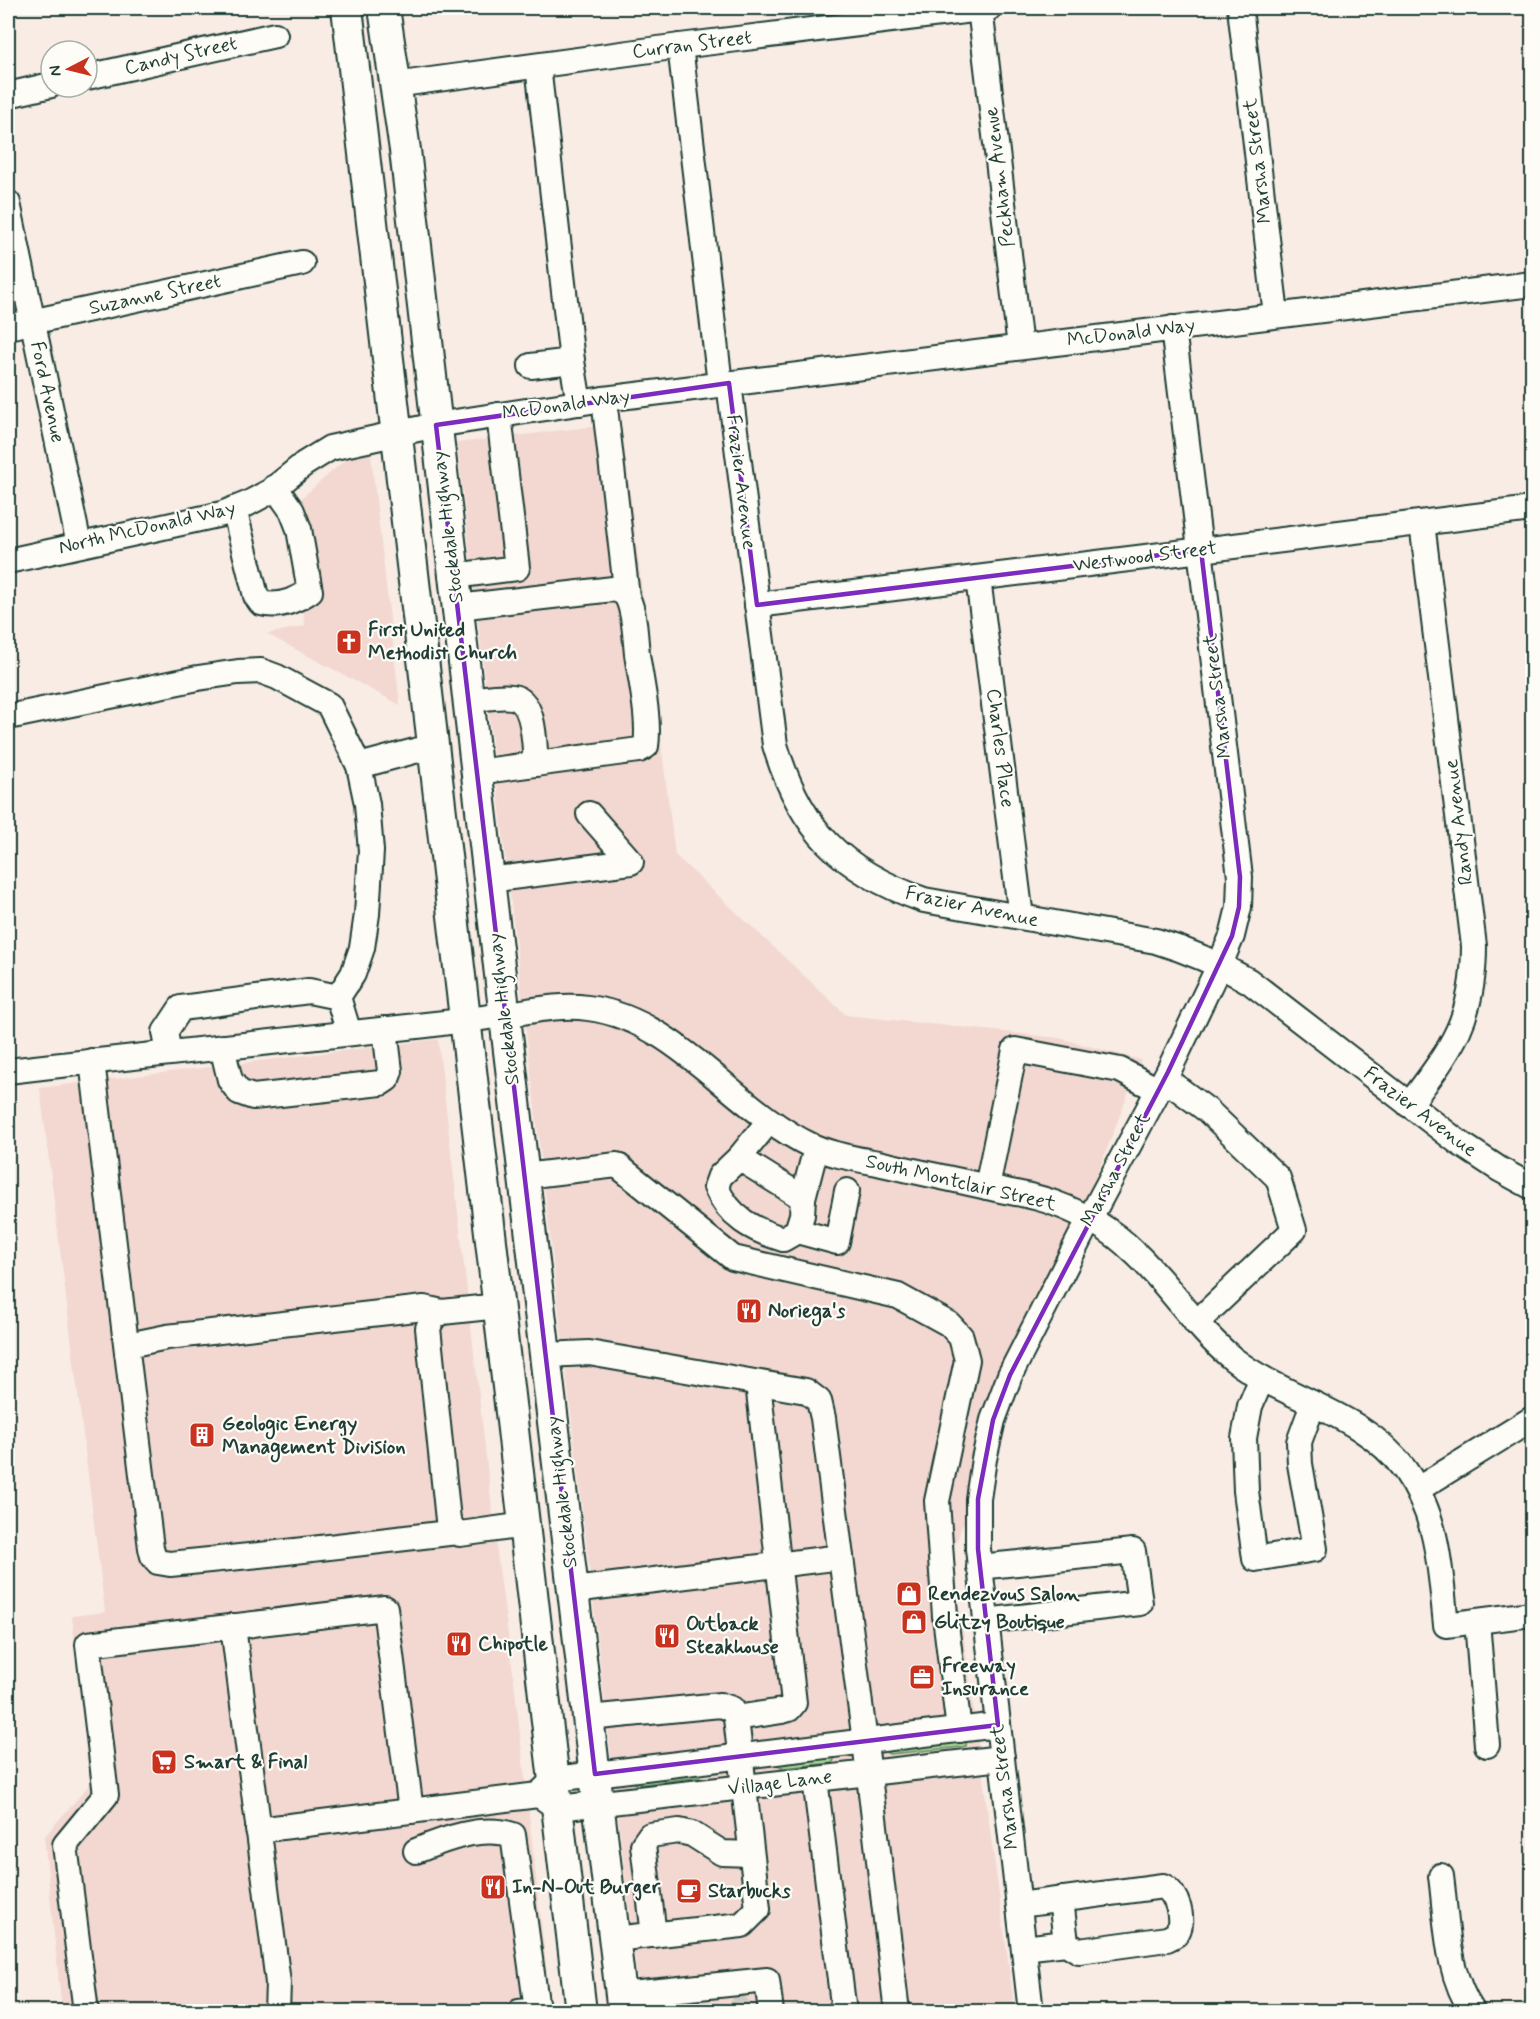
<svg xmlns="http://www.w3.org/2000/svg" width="1540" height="2019" font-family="Mynerve,sans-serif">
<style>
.built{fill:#f2d8d0}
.green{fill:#abda99;stroke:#658c66;stroke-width:1.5}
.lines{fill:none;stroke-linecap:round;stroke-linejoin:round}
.minor-tunnel{stroke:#cdc9c2;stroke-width:24;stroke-dasharray:24 12;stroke-linecap:butt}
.minor-casing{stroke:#1f3d34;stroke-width:28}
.major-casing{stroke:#1f3d34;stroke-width:34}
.minor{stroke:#fdfcf7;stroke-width:24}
.major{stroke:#fdfcf7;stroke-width:30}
.marked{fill:none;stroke:#7b2cbf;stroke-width:4.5;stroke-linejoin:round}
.labels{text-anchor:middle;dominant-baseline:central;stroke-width:4.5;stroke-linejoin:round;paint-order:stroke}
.street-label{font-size:20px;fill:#1f3d34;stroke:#fdfcf7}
.poi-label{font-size:20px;font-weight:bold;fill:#1f3d34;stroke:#fdfcf7;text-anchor:start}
</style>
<rect width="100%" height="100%" fill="#f8ece5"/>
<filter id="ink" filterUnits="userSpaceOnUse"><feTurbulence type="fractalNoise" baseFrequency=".0167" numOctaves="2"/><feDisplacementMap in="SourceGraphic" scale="12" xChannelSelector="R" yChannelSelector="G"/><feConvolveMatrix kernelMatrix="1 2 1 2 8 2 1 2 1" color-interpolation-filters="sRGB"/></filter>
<g filter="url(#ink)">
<g class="built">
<polygon points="621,423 675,855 846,1015 1059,1038 1141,1060 952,1553 1015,2011 641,2011 457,443"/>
<polygon points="369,439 400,705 267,634 305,626 289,509"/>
<polygon points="438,1039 498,1561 513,1672 551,2011 62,2011 44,1837 90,1784 72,1616 105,1612 40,1088"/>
</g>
<g class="green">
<polygon points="967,1738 966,1746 961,1747 890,1754 887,1753 886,1749"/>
<polygon points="833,1754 834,1760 832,1763 781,1768 777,1764 778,1760"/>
<polygon points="701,1772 699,1777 637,1785 631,1782"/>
</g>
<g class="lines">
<polyline class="minor-tunnel" points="731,2001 743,2012"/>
<g class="minor-casing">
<g id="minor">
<polyline points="980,8 1020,347"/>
<polyline points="1240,8 1276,315"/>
<polyline points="680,46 720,384"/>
<polyline points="538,66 572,361 579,403"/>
<polyline points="87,77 275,35"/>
<polyline points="394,85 680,46 989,8"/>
<polyline points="8,95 51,85"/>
<polyline points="8,203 79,545"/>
<polyline points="8,327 302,263"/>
<polyline points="531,366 572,361"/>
<path d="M729 383 775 745C800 829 841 871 924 900L1156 941C1189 951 1219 964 1249 981L1458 1142 1499 1169 1532 1187"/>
<polyline points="604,399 627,597"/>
<path d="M234 509 256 596 261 603C279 608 295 601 310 591L299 529 292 511 275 487"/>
<polyline points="8,561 222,514 247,504 271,491 304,464 330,448 436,425 604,399 1532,284"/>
<polyline points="454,576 517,568 499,415"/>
<polyline points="978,578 1021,917"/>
<polyline points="757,605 1532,509"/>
<path d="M458 607 613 589C620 591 625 592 628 599 635 615 635 636 637 654 641 682 650 719 646 746L639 750 477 772"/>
<path d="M469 700C482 699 498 695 512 697 536 700 534 746 536 764"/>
<polyline points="8,717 198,678 238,672 261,671 277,677 329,705 359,766 367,804 371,851 367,914 362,948 353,974 338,997"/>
<polyline points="359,766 433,746"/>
<polyline points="489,880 631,862 589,814"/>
<polyline points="222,1047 230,1080 239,1092 253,1097 381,1083 387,1079 390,1071 385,1029"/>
<polyline points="169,1053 165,1032 181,1008 309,991 338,997 349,1033"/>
<polyline points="92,1061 127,1352"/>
<path d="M8 1071C147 1055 286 1040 426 1025 452 1022 477 1019 503 1015 531 1011 559 1004 588 1008 677 1019 733 1109 812 1146 832 1155 857 1159 878 1163 917 1172 957 1180 996 1189 1015 1193 1036 1196 1054 1203 1084 1214 1111 1229 1134 1252 1170 1285 1195 1328 1233 1359 1287 1401 1363 1412 1405 1470 1439 1518 1440 1569 1446 1625L1532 1614"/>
<polyline points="1165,1079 1207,1110 1278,1178 1294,1230 1196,1323"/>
<path d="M1409 1105C1452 1048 1474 1020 1474 946L1422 523"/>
<path d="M769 1121 739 1158 720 1176 716 1187C729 1217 752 1230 783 1239L797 1231 802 1215 803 1198"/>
<polyline points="739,1158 803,1198 816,1148"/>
<polyline points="524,1176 617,1165 733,1258 898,1296 949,1324 961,1337 967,1360 937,1501 945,1616 959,1730"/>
<polyline points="987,1187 1015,1050 1120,1070 1158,1090"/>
<polyline points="797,1231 837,1242 847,1191"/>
<polyline points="499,1306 442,1312 433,1318 428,1328 448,1520 453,1529 460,1534 525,1525"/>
<polyline points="442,1312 424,1308 167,1337 133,1344 127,1352 151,1548 153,1556 158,1562 170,1564 269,1554 457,1532"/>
<polyline points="546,1355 589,1353 806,1391 819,1401 823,1418 865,1742 897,2012"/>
<polyline points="1262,1378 1250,1406 1244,1438 1246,1491 1255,1559 1315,1549 1300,1464 1299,1442 1313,1404"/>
<polyline points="1418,1489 1532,1419"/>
<polyline points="979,1567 1133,1551 1140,1603 985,1621"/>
<polyline points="573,1590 841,1557"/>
<polyline points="1477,1621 1487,1745"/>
<polyline points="233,1626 278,1983 277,2012"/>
<polyline points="589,1718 720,1705 732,1709 736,1718 758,1909 742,1925 614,1939"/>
<polyline points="736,1718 782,1711 789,1709 794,1703 758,1383"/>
<polyline points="815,1779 844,2012"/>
<polyline points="542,1797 558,1808 1002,1758"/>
<polyline points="258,1830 538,1795 555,1779 998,1725"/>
<path d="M416 1851C445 1839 482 1825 513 1835L537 2010 519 2012"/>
<path d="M1441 1876C1447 1921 1446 1974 1473 2012"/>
<polyline points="1061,1899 1066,1943"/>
<path d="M1019 1905 1163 1886C1177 1892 1186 1922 1176 1934 1175 1935 1169 1938 1167 1939L1079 1951 1066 1943 1024 1948"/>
<polyline points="654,1935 643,1845 650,1835 679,1831 692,1834 722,1853 751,1854"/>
<polyline points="621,1995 767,1980 771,2012"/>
<polyline points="86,2012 65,1845 106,1795 88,1644 385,1608 411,1811"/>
<polyline points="1031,2012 978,1549 978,1499 984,1459 993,1420 1010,1375 1090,1218 1168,1072 1220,964 1232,936 1239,907 1240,877 1173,328"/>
</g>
</g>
<g class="major-casing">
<g id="major">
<polyline points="347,8 581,2012"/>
<polyline points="384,8 405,150 502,992 623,2012"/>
</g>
</g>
<use href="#minor" class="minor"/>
<use href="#major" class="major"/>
</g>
</g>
<path class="marked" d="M729 383 757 605 1201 550 1240 877 1239 907 1232 936 1168 1072 1010 1375 993 1420 978 1499V1549L998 1725 595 1774 436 425Z"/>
<defs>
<g id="church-square" transform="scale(1.35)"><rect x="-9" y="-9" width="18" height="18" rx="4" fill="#c8321e" stroke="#fdfcf7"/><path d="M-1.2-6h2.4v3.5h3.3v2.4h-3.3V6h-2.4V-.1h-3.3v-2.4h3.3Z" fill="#fff"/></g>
<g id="restaurant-square" transform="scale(1.35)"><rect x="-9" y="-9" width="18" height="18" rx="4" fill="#c8321e" stroke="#fdfcf7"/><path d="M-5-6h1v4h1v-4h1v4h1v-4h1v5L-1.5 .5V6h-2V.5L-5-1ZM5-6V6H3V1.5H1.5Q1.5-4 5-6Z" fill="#fff"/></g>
<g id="building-square" transform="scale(1.35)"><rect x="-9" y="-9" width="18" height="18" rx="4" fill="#c8321e" stroke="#fdfcf7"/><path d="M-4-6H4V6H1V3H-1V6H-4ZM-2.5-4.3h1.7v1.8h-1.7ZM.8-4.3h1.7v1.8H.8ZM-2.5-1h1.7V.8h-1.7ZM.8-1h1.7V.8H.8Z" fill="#fff"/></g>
<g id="shop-square" transform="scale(1.35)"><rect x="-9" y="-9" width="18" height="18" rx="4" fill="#c8321e" stroke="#fdfcf7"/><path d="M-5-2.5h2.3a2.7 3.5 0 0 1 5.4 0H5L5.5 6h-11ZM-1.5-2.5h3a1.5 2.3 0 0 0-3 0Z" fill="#fff"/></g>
<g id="office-square" transform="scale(1.35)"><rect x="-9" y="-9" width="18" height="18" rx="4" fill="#c8321e" stroke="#fdfcf7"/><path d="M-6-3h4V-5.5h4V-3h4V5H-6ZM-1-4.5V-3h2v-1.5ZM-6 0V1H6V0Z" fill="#fff"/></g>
<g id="supermarket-square" transform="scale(1.35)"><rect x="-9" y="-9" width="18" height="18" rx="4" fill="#c8321e" stroke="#fdfcf7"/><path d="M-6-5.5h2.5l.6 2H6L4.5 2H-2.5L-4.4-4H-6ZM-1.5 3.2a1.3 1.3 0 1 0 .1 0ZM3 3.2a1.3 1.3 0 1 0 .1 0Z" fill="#fff"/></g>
<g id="cafe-square" transform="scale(1.35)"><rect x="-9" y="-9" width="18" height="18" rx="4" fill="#c8321e" stroke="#fdfcf7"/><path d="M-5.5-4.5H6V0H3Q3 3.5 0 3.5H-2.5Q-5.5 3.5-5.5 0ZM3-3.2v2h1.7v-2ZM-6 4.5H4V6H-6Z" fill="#fff"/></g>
</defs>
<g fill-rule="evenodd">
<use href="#church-square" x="349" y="642"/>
<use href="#restaurant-square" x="749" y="1311"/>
<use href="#building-square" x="202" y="1435"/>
<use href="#shop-square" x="909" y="1594"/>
<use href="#shop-square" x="914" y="1622"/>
<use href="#restaurant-square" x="667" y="1636"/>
<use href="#restaurant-square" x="459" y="1644"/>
<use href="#office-square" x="922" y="1677"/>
<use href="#supermarket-square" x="164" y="1762"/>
<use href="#restaurant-square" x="493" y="1887"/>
<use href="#cafe-square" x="689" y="1891"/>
</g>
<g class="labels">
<g class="street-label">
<text transform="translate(692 45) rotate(-7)">Curran Street</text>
<text transform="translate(181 56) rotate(-13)">Candy Street</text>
<text transform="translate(1258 161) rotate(-97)">Marsha Street</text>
<text transform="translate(1000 177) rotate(-97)">Peckham Avenue</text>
<text transform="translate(155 295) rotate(-12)">Suzanne Street</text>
<text transform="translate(1131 333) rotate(-7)">McDonald Way</text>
<text transform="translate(47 392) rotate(78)">Ford Avenue</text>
<text transform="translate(566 405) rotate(-8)">McDonald Way</text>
<text transform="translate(741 482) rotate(83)">Frazier Avenue</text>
<text transform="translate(448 527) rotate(-97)">Stockdale Highway</text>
<text transform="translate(147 528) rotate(-13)">North McDonald Way</text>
<text transform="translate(1145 557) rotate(-7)">Westwood Street</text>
<text transform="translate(1218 696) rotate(-97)">Marsha Street</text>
<text transform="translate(1000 748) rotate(83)">Charles Place</text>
<text transform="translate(1459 822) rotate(-97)">Randy Avenue</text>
<text transform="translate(972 907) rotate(12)">Frazier Avenue</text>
<text transform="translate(504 1009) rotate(-97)">Stockdale Highway</text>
<text transform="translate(1420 1112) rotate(37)">Frazier Avenue</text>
<text transform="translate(1116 1170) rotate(-62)">Marsha Street</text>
<text transform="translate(961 1183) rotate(13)">South Montclair Street</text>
<text transform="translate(562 1492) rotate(-97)">Stockdale Highway</text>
<text transform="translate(780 1783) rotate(-7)">Village Lane</text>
<text transform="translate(1005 1787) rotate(-97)">Marsha Street</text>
</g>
<g class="poi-label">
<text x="368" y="630">First United<tspan x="368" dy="23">Methodist Church</tspan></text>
<text x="768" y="1311">Noriega's</text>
<text x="222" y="1424">Geologic Energy<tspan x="222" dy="23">Management Division</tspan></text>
<text x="928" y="1594">Rendezvous Salon</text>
<text x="934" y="1622">Glitzy Boutique</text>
<text x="686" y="1624">Outback<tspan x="686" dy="23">Steakhouse</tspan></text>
<text x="478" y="1644">Chipotle</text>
<text x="942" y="1666">Freeway<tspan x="942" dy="23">Insurance</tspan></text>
<text x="184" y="1762">Smart &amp; Final</text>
<text x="512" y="1887">In-N-Out Burger</text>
<text x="708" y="1891">Starbucks</text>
</g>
</g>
<rect width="1540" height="2019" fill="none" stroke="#fdfcf7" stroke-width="30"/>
<rect x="15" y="15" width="1510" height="1989" fill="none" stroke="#1f3d34" stroke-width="2" filter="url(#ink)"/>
<g transform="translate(69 69) rotate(263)"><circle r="28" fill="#fdfcf7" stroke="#a4b0a9" stroke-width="1.5"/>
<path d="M0-4.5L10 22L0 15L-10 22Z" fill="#c8321e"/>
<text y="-9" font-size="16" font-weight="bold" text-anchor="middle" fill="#1f3d34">N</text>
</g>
</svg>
